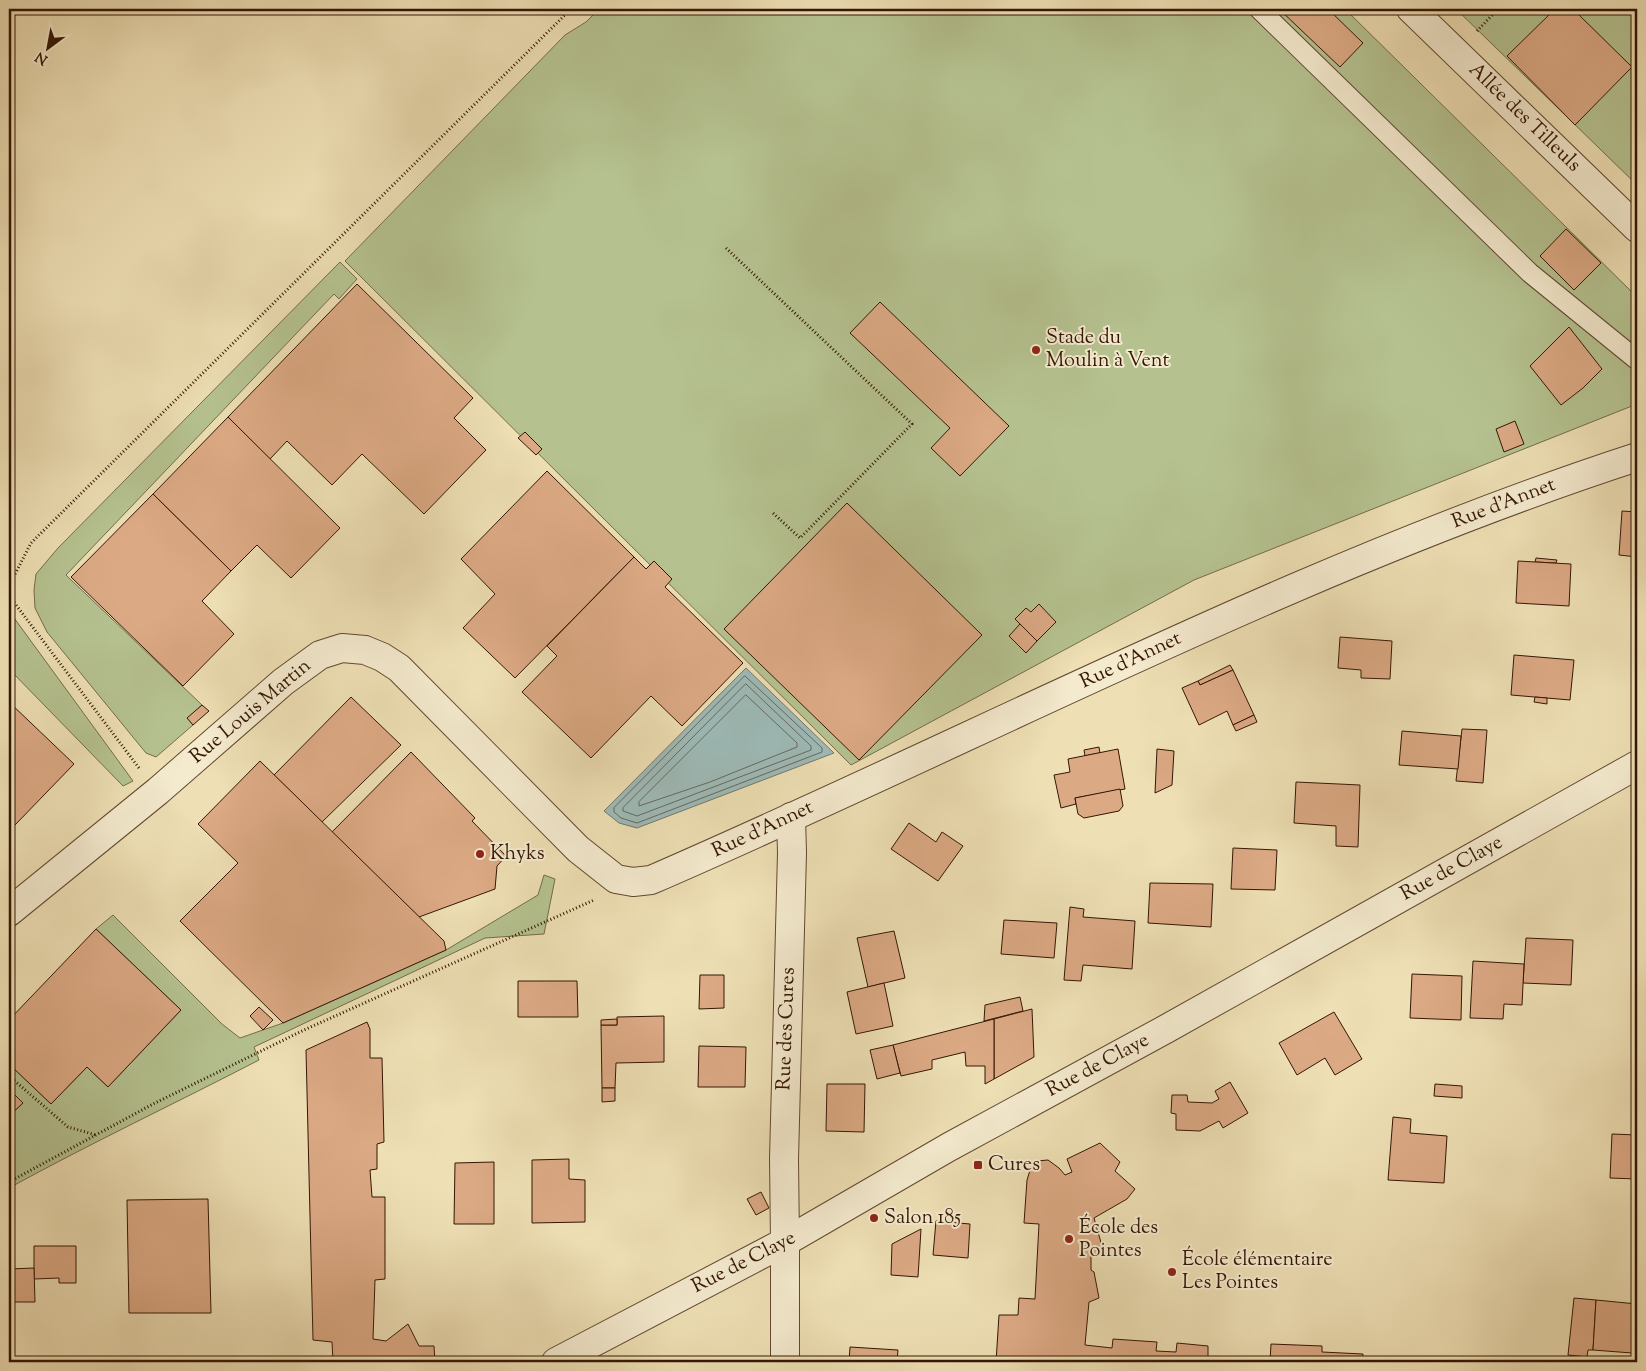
<svg xmlns="http://www.w3.org/2000/svg" width="1646" height="1371" font-family="'Sorts Mill Goudy',serif">
<style>
.green{fill:#b5c290;stroke:#746c4a}
.water{fill:#9dbab7;stroke:#73786f}
.lines{fill:none;stroke-linecap:round;stroke-linejoin:round}
.shore{stroke:#68685e;stroke-width:1}
.building{fill:#dba984;stroke:#341604}
.service-casing{stroke:#624830;stroke-width:21}
.minor-casing{stroke:#624830;stroke-width:30}
.tertiary-casing{stroke:#624830;stroke-width:30}
.path{stroke:#341604;stroke-width:3;stroke-dasharray:1 2.5;stroke-linecap:butt}
.service{stroke:#f4eace;stroke-width:19}
.minor{stroke:#f4eace;stroke-width:28}
.tertiary{stroke:#f4eace;stroke-width:28}
.poi-dot{fill:#8f2418;stroke:#f4eace;stroke-width:2}
.labels{text-anchor:middle;dominant-baseline:central;stroke-width:4;stroke-linejoin:round;paint-order:stroke}
.street-label{font-size:20px;fill:#341604;stroke:#f4eace}
.poi-label{font-size:20px;fill:#341604;stroke:#f4eace;text-anchor:start}
</style>
<rect width="100%" height="100%" fill="#eedfb4"/>
<filter id="stains"><feTurbulence type="fractalNoise" baseFrequency=".004" numOctaves="4"/><feColorMatrix values="0 0 0 0 .2 0 0 0 0 .09 0 0 0 0 .02 0 0 0 .5 -.17"/></filter>
<radialGradient id="worn" r=".72"><stop offset=".6" stop-color="#630" stop-opacity="0"/><stop offset="1" stop-color="#630" stop-opacity=".3"/></radialGradient>
<g class="green">
<polygon points="599,9 1345,9 1637,297 1637,404 1194,580 851,765 345,261 565,35 586,22"/>
<polygon points="1456,9 1637,9 1637,185"/>
<polygon points="340,262 357,279 339,299 334,294 66,575 202,705 188,718 193,725 156,757 146,753 47,632 35,608 34,590 36,574 58,548"/>
<polygon points="9,611 133,781 123,786 9,669"/>
<path d="M544 875 555 879 544 934 485 938 254 1047 259 1060C176 1103 91 1143 9 1188V1116L23 1103 9 1089V1064L51 1104 87 1067 108 1087 181 1010 96 929 113 915 222 1024 240 1038 283 1023 446 950 538 895Z"/>
</g>
<polygon class="water" points="746,668 834,753 637,828 619,823 604,811"/>
<g class="lines">
<g class="shore">
<polygon points="745,676 822,748 822,752 637,823 621,818 614,812 614,808"/>
<polygon points="746,684 811,746 811,750 637,816 623,811 623,808"/>
<polygon points="746,695 797,743 797,747 710,782 639,806 639,802"/>
</g>
</g>
<g class="building">
<polygon points="1279,9 1328,9 1363,43 1340,67"/>
<polygon points="1555,9 1573,9 1632,67 1575,125 1507,56"/>
<polygon points="1566,229 1601,263 1574,290 1540,256"/>
<polygon points="357,284 473,398 454,418 486,450 424,514 362,454 332,485 287,441 270,459 228,417"/>
<polygon points="880,302 1009,426 960,476 931,448 950,428 850,333"/>
<polygon points="1569,327 1602,369 1583,388 1561,405 1530,366"/>
<polygon points="228,417 340,528 291,578 257,545 231,571 153,494"/>
<polygon points="1515,421 1524,444 1504,452 1496,429"/>
<polygon points="525,432 542,449 536,455 518,438"/>
<polygon points="547,471 634,557 515,678 463,628 495,594 461,559"/>
<polygon points="153,494 231,571 202,601 234,634 183,686 71,577"/>
<polygon points="847,503 982,635 859,760 724,629"/>
<polygon points="1622,511 1637,512 1637,557 1619,555"/>
<polygon points="634,557 646,569 654,561 672,579 665,587 743,663 682,726 651,696 591,758 522,692 557,656 547,646"/>
<polygon points="1536,558 1557,560 1556,563 1535,562"/>
<polygon points="1518,561 1571,564 1569,606 1516,603"/>
<polygon points="1039,604 1056,622 1037,641 1015,619 1026,608 1031,612"/>
<polygon points="1020,624 1037,641 1026,653 1009,636"/>
<polygon points="1340,637 1392,641 1390,679 1361,678 1361,670 1338,668"/>
<polygon points="1514,655 1574,660 1570,700 1511,695"/>
<polygon points="1230,665 1233,670 1200,685 1198,681"/>
<polygon points="1233,670 1254,715 1233,725 1227,711 1199,725 1182,688 1198,681 1200,685"/>
<polygon points="351,697 401,745 322,822 274,775"/>
<polygon points="1535,697 1547,698 1547,704 1534,702"/>
<polygon points="9,702 74,764 15,825 9,819"/>
<polygon points="202,705 209,711 193,725 187,718"/>
<polygon points="1254,715 1257,722 1236,731 1233,725"/>
<polygon points="1462,729 1487,730 1483,783 1456,781"/>
<polygon points="1402,731 1461,736 1458,769 1399,765"/>
<polygon points="1099,747 1100,753 1085,756 1084,750"/>
<polygon points="1118,749 1125,789 1075,798 1076,804 1061,808 1054,775 1070,772 1068,759"/>
<polygon points="1157,749 1174,751 1172,785 1155,793"/>
<polygon points="411,752 475,818 472,821 506,856 497,866 495,889 419,917 332,832"/>
<polygon points="260,761 444,941 446,950 283,1023 180,921 238,863 198,824"/>
<polygon points="1296,782 1360,785 1358,847 1336,846 1336,826 1294,823"/>
<polygon points="1120,789 1123,806 1119,811 1084,818 1078,814 1075,798"/>
<polygon points="909,823 936,842 942,832 963,846 938,881 891,849"/>
<polygon points="1233,848 1277,850 1275,890 1231,889"/>
<polygon points="1150,883 1213,884 1211,927 1148,923"/>
<polygon points="1070,907 1084,909 1083,917 1135,921 1132,969 1083,965 1081,981 1064,980"/>
<polygon points="1004,920 1057,923 1054,958 1001,954"/>
<polygon points="96,929 181,1010 108,1087 87,1067 51,1104 9,1064 9,1020"/>
<polygon points="894,931 905,978 868,987 857,938"/>
<polygon points="1526,938 1573,940 1571,985 1523,983"/>
<polygon points="1473,961 1524,964 1522,1005 1504,1004 1503,1019 1470,1018"/>
<polygon points="1412,974 1462,976 1461,1020 1410,1018"/>
<polygon points="700,975 724,975 724,1008 699,1009"/>
<polygon points="518,981 577,981 578,1017 518,1017"/>
<polygon points="884,983 893,1026 856,1034 847,992"/>
<polygon points="1020,997 1023,1011 984,1021 985,1005"/>
<polygon points="259,1007 273,1020 263,1030 250,1016"/>
<polygon points="1032,1009 1034,1057 994,1079 994,1019"/>
<polygon points="1334,1012 1362,1059 1335,1075 1325,1058 1297,1075 1279,1043"/>
<polygon points="664,1016 664,1062 616,1063 615,1088 602,1088 601,1025 617,1025 617,1017"/>
<polygon points="617,1019 617,1025 601,1025 601,1020"/>
<polygon points="994,1019 994,1079 985,1084 985,1066 966,1066 965,1052 932,1060 932,1069 901,1076 893,1045"/>
<polygon points="367,1022 370,1029 370,1058 382,1058 384,1142 377,1144 377,1169 370,1170 372,1197 385,1197 385,1279 375,1280 373,1339 386,1341 408,1324 419,1346 434,1346 435,1362 333,1362 332,1342 313,1340 306,1050"/>
<polygon points="893,1045 900,1073 877,1079 870,1050"/>
<polygon points="699,1046 746,1047 745,1087 698,1087"/>
<polygon points="1230,1082 1248,1113 1223,1128 1219,1121 1200,1131 1176,1130 1176,1114 1171,1113 1172,1095 1187,1095 1188,1102 1212,1103 1219,1099 1215,1091"/>
<polygon points="827,1084 865,1084 864,1132 826,1131"/>
<polygon points="1435,1084 1462,1086 1462,1098 1434,1096"/>
<polygon points="602,1088 615,1088 615,1101 602,1102"/>
<polygon points="9,1089 23,1103 9,1116"/>
<polygon points="1393,1117 1411,1119 1410,1133 1447,1136 1444,1183 1388,1180"/>
<polygon points="1612,1134 1637,1135 1637,1179 1610,1178"/>
<polygon points="1100,1143 1120,1162 1115,1171 1135,1189 1127,1199 1094,1218 1104,1253 1091,1255 1091,1270 1094,1272 1099,1298 1089,1302 1085,1345 1112,1348 1113,1339 1157,1342 1156,1351 1176,1352 1177,1343 1208,1346 1208,1362 996,1362 999,1315 1018,1315 1019,1298 1035,1299 1039,1224 1024,1223 1027,1180 1031,1167 1037,1161 1048,1160 1059,1168 1065,1175 1072,1172 1067,1159"/>
<polygon points="569,1159 569,1179 585,1180 585,1222 532,1223 532,1160"/>
<polygon points="494,1162 494,1224 454,1224 455,1163"/>
<polygon points="761,1192 769,1208 756,1215 747,1199"/>
<polygon points="208,1199 211,1313 129,1313 127,1200"/>
<polygon points="936,1221 970,1224 968,1258 933,1255"/>
<polygon points="921,1229 918,1277 891,1275 892,1244"/>
<polygon points="34,1246 76,1246 76,1283 59,1283 59,1278 34,1279"/>
<polygon points="34,1268 35,1302 10,1302 9,1307 9,1269"/>
<polygon points="1574,1298 1596,1300 1593,1350 1588,1350 1587,1357 1568,1355"/>
<polygon points="1596,1300 1637,1304 1632,1353 1593,1350"/>
<polygon points="1271,1344 1322,1346 1322,1352 1363,1354 1363,1362 1270,1362"/>
<polygon points="850,1347 898,1350 897,1362 849,1362"/>
</g>
<g class="lines">
<g class="service-casing">
<polyline id="service" points="1259,9 1530,273 1637,360"/>
</g>
<g class="minor-casing">
<g id="minor">
<polyline points="1411,9 1637,228"/>
<path d="M9 912 158 791 283 682 320 655 342 648 365 650 382 657 399 668 578 849 616 879 633 882 651 880C979 738 1296 568 1637 457"/>
<polyline points="785,1242 784,1159 792,853 791,817"/>
</g>
</g>
<g class="tertiary-casing">
<g id="tertiary">
<polyline points="556,1362 785,1242 949,1147 1166,1029 1637,765"/>
<polyline points="785,1362 785,1242"/>
</g>
</g>
<g class="path">
<polyline points="1635,9 1637,11"/>
<polyline points="1477,31 1498,9"/>
<polyline points="726,248 912,424 800,538 773,513"/>
<polyline points="139,768 10,597 12,580 31,543 571,9"/>
<polyline points="9,1076 68,1127 96,1135"/>
<polyline points="9,1182 153,1104 304,1030 594,900"/>
</g>
<use href="#service" class="service"/>
<use href="#minor" class="minor"/>
<use href="#tertiary" class="tertiary"/>
</g>
<g class="poi-dot">
<circle cx="1036" cy="350" r="5"/>
<circle cx="480" cy="854" r="5"/>
<rect x="973" y="1160" width="10" height="10" rx="2.5"/>
<circle cx="874" cy="1218" r="5"/>
<circle cx="1069" cy="1239" r="5"/>
<circle cx="1172" cy="1272" r="5"/>
</g>
<g class="labels">
<g class="street-label">
<text transform="translate(1524 118) rotate(44)">Allée des Tilleuls</text>
<text transform="translate(1504 504) rotate(-21)">Rue d'Annet</text>
<text transform="translate(1131 661) rotate(-25)">Rue d'Annet</text>
<text transform="translate(251 712) rotate(-40)">Rue Louis Martin</text>
<text transform="translate(763 830) rotate(-25)">Rue d'Annet</text>
<text transform="translate(1452 869) rotate(-29)">Rue de Claye</text>
<text transform="translate(787 1029) rotate(-88)">Rue des Cures</text>
<text transform="translate(1098 1066) rotate(-28)">Rue de Claye</text>
<text transform="translate(744 1263) rotate(-27)">Rue de Claye</text>
</g>
<g class="poi-label">
<text x="1046" y="338">Stade du<tspan x="1046" dy="23">Moulin à Vent</tspan></text>
<text x="490" y="854">Khyks</text>
<text x="988" y="1165">Cures</text>
<text x="884" y="1218">Salon 185</text>
<text x="1079" y="1228">École des<tspan x="1079" dy="23">Pointes</tspan></text>
<text x="1182" y="1260">École élémentaire<tspan x="1182" dy="23">Les Pointes</tspan></text>
</g>
</g>
<rect width="1646" height="1371" fill="none" stroke="#eedfb4" stroke-width="30"/>
<rect x="10" y="10" width="1626" height="1351" fill="none" stroke="#341604" stroke-width="2.5"/>
<rect x="15" y="15" width="1616" height="1341" fill="none" stroke="#341604"/>
<g transform="translate(48 48) rotate(212)" stroke="#f4eace" stroke-width="4" paint-order="stroke">
<path d="M0-4L9 19L0 12L-9 19Z" fill="#341604"/>
<text y="-8" font-size="14" font-weight="bold" text-anchor="middle" fill="#341604">N</text>
</g>
<rect width="100%" height="100%" filter="url(#stains)"/>
<rect width="100%" height="100%" fill="url(#worn)"/>
</svg>
